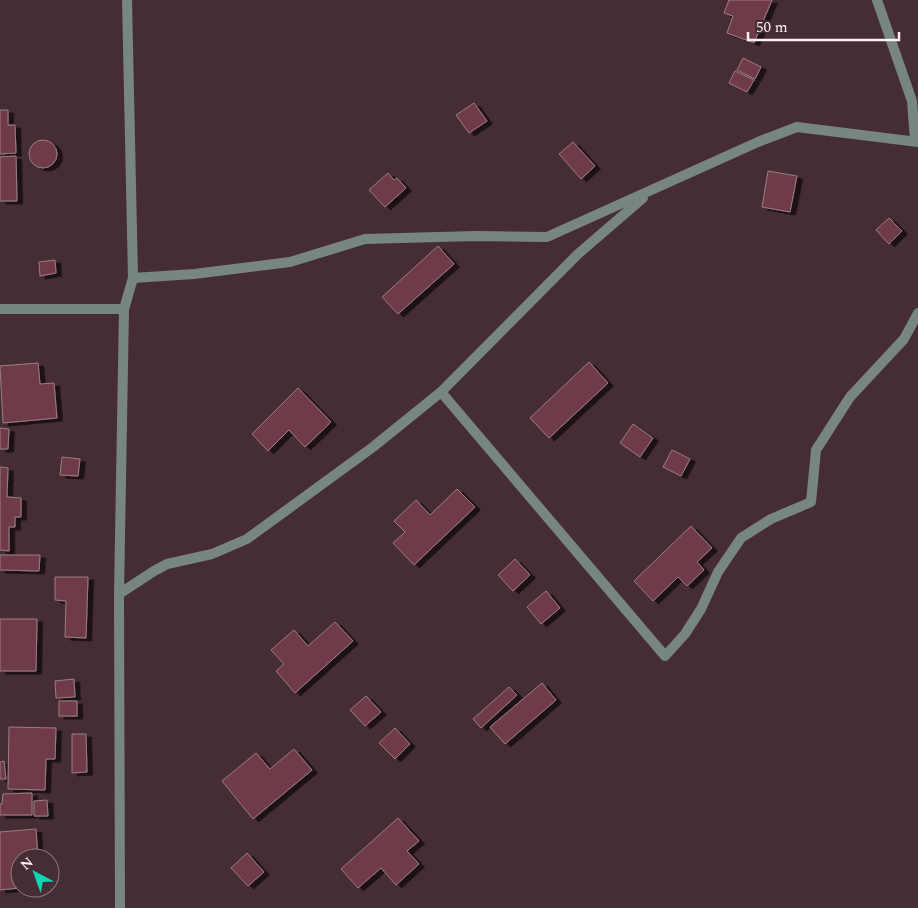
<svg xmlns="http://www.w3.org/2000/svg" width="918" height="908" font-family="Spectral,serif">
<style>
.building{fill:#703a4a;stroke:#9b7d84;filter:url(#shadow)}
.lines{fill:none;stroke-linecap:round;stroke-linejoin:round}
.minor{stroke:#788682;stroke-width:10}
</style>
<defs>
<filter id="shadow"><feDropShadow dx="5.5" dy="3" stdDeviation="0" flood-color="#0009"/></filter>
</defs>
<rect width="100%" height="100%" fill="#462d34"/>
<g class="building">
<polygon points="729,0 772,0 754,43 727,33 733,16 724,13"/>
<polygon points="743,58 761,67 755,79 737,70"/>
<polygon points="735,71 754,80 747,92 729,83"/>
<polygon points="474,103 487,121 469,133 456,115"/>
<polygon points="0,110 8,110 8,125 15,125 16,153 0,154"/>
<circle cx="43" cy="154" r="14"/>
<polygon points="573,142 595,166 581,179 559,154"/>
<polygon points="16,156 17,201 0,201 0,157"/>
<polygon points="768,171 797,176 790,212 762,207"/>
<polygon points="388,173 394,180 397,178 406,188 385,207 369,190"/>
<polygon points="889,218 902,231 889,244 876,230"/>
<polygon points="438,246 454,264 398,314 382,297"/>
<polygon points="55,260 56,273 40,276 39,262"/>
<polygon points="589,362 608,383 549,438 530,418"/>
<polygon points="38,363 40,384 54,383 57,418 3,423 0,366"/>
<polygon points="298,388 331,422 305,447 289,430 268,451 252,434"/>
<polygon points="633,424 653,438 640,457 620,443"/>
<polygon points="0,428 9,429 8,449 0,449"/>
<polygon points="672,450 690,459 681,476 663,467"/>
<polygon points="62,457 80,459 78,476 60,475"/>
<polygon points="0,467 8,468 7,497 21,498 21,517 15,517 15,527 9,527 9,551 0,550"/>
<polygon points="457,489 475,507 414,565 393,543 405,532 394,521 416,500 430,515"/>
<polygon points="691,526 712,548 697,562 704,570 687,586 678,577 653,601 634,581"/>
<polygon points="0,555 40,555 39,571 0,570"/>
<polygon points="515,559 530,575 513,591 498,575"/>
<polygon points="55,577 88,577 86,638 65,637 66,601 55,600"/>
<polygon points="546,591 560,608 541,624 527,607"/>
<polygon points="0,619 37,619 36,671 0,671"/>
<polygon points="335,622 353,641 295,693 276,671 284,664 271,650 294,630 308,646"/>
<polygon points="74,679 75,697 56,698 55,681"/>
<polygon points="542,683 556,700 505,744 490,727"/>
<polygon points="509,687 517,695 481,728 473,719"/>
<polygon points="366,696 381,712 365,726 350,710"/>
<rect x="59" y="701" width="18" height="15"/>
<polygon points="9,727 56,728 55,759 46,759 45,790 8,789"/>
<polygon points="395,728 410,744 395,759 379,743"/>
<polygon points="72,734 86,734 87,772 72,773"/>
<polygon points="294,749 312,770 253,819 222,781 256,753 270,769"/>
<polygon points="4,761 6,779 0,779 0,762"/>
<polygon points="32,793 32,815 0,815 0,804 2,804 3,794"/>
<polygon points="47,800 48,816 34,816 34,801"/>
<polygon points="398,818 419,841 407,851 419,864 396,885 381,868 358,888 341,869"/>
<polygon points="36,829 38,858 20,858 20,888 0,890 0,832"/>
<polygon points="247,853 264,872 248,886 231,868"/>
</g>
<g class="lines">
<g class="minor">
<polyline points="877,0 912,101 915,140"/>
<polyline points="133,278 194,274 290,262 365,239 475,236 547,237 758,142 797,127 918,142"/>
<polyline points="0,309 124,309"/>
<polyline points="441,392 665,656 685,634 701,609 718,572 741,538 771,519 811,502 816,450 850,397 904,339 918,313"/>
<polyline points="119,594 154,571 167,564 212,554 247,539 373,447 441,392 578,254 643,198"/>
<polyline points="120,908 119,594 124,309 133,278 127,0"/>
</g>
</g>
<g transform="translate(35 873) rotate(319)"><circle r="24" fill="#462d34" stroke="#907b80"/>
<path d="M0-4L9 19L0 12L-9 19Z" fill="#0fd5b4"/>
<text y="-8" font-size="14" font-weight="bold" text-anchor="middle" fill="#fef0f3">N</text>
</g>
<path d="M748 32v8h151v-8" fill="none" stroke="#fef0f3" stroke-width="2.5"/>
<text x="756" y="32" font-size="15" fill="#fef0f3" stroke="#462d34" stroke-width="4" paint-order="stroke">50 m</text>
</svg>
